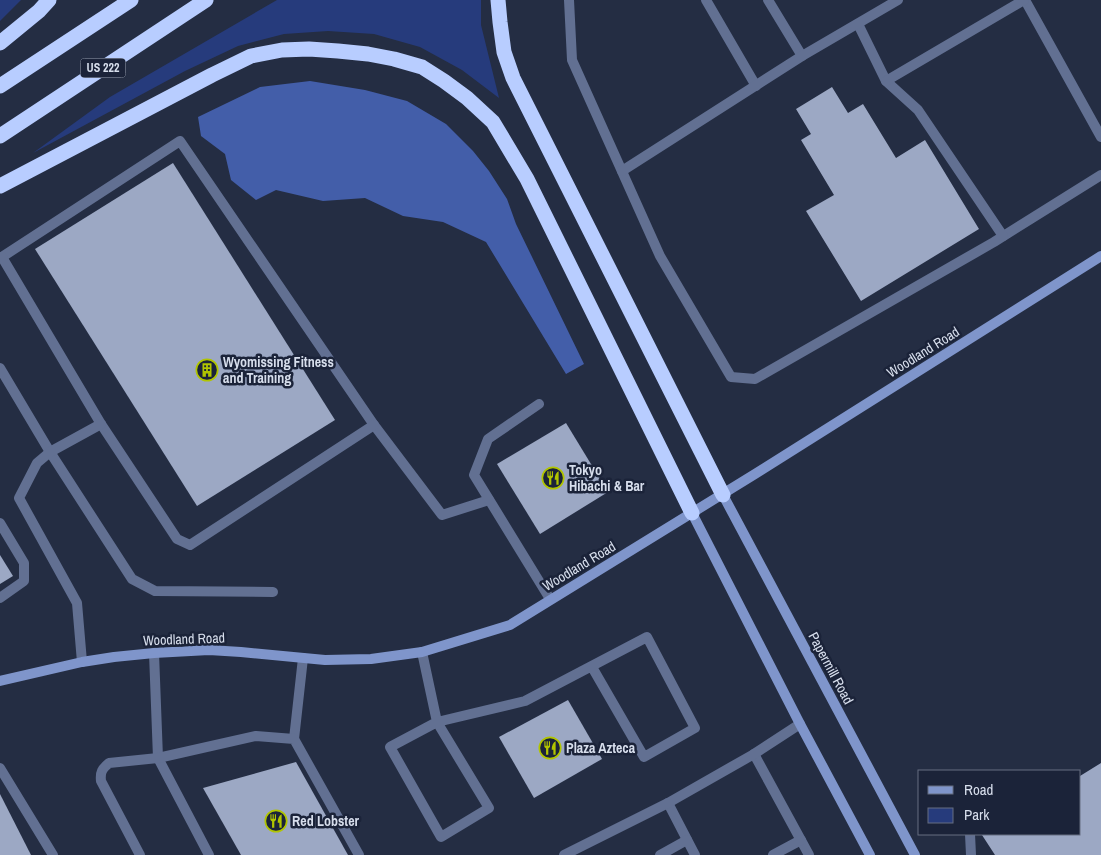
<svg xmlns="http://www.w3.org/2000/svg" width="1101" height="855" font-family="'Archivo Narrow',sans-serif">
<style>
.green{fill:#263b7c}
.forest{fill:#435ea9}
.building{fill:#9ca8c4}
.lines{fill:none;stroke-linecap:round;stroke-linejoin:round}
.service{stroke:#627092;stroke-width:10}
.secondary{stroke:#7f95cb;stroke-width:10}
.motorway{stroke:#b8cdff;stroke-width:15}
.labels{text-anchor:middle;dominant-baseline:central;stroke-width:5;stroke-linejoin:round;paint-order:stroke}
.shield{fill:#1b2339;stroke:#9fa6b6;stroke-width:1}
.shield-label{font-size:12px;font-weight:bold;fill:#d7deec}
.street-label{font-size:14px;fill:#d7deec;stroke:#1b2339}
.poi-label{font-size:14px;font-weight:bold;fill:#d7deec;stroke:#1b2339;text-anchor:start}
</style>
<rect width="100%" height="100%" fill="#242d43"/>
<g class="green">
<polygon points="0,0 21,0 0,21"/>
<polygon points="277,0 481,0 481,25 499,98 462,70 420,47 374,34 328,31 284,34 238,46 185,71 33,153 110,97"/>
</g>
<polygon class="forest" points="310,81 365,90 407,101 446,124 473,151 489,171 507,199 516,224 584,364 566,374 486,242 443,222 403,216 365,198 323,201 276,190 256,200 231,180 225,154 201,136 198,117 260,87"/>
<g class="building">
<polygon points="832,87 848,113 863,104 896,158 925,140 979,229 861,301 806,211 834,195 801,140 811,134 796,109"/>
<polygon points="173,163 335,420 197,506 35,249"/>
<polygon points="566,423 608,492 540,534 497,464"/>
<polygon points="0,555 13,576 0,584"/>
<polygon points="568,700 602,759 534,798 499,737"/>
<polygon points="296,762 348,855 241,855 203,788"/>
<polygon points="1101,763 1101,855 995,855 982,835 984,834 1080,834 1080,776"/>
<polygon points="0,794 31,855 0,855"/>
</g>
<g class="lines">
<g class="service">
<polyline points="569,0 572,60 660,256 731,377 755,379 994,242 1101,175"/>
<polyline points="706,0 756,86"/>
<polyline points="768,0 802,56"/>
<polyline points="1025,0 1101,137"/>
<polyline points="858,24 886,81 918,110 1003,236"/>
<polyline points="886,81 1024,0"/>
<polyline points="622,171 802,56 898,0"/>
<polyline points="2,257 180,141 374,425 442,515 489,500"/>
<polyline points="0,258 2,257 101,424 177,539 190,545 374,425"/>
<polyline points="0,368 50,452 132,579 155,591 273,592"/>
<polyline points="539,404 488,439 474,475 550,599"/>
<polyline points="0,523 24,563 24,581 0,598"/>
<polyline points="422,652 437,722 489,808 441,837 390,747 437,722 525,701 647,637 695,728 644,757 592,667"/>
<polyline points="154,653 158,758 209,855"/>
<polyline points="82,662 77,603 19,498 37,463 50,452 101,424"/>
<polyline points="294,739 303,658"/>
<polyline points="754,754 809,855"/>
<polyline points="0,768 53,855"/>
<polyline points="668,803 695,855"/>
<polyline points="970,834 971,855"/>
<path d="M140 855 101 781C100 772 102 769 109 763L158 758 256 736 294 739 359 855"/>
<polyline points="564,855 668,803 754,754 800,724"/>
<polyline points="660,855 687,840"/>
<polyline points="773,855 801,840"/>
</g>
<g class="secondary">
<polyline points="723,495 915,855"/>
<polyline points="692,513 800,724 870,855"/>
<polyline points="0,681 82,662 114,657 154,653 209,650 241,652 325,660 371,659 422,652 510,625 755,474 1101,256"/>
</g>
<g class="motorway">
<polyline points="498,0 500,22 504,52 513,78 723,495"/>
<polyline points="0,43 39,11 49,0"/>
<polyline points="0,86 131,0"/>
<polyline points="0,136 206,0"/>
<polyline points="0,186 212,75 251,56 282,50 309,49 338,51 368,54 394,59 422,67 444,81 467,98 493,122 527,179 692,513"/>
</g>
</g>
<defs>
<g id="building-ring" transform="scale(1.125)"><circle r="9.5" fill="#1b2339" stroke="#b1c500" stroke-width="1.5"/><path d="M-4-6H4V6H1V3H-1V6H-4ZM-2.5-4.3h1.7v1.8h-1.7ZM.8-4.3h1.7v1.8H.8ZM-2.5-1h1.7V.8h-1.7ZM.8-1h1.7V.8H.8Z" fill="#b1c500"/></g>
<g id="restaurant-ring" transform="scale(1.125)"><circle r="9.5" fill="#1b2339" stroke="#b1c500" stroke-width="1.5"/><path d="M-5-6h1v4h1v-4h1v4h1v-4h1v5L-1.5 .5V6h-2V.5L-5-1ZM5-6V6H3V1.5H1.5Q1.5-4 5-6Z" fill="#b1c500"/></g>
</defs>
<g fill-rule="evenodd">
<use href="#building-ring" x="207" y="370"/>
<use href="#restaurant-ring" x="553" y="478"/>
<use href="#restaurant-ring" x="550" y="748"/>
<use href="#restaurant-ring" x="276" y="821"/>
</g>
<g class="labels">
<rect class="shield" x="80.5" y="58.5" width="45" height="19" rx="4"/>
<g class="shield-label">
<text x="103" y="68">US 222</text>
</g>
<g class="street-label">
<text transform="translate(923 352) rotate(-32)">Woodland Road</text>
<text transform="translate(579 566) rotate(-31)">Woodland Road</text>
<text transform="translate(184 639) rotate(-2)">Woodland Road</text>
<text transform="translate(831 668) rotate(62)">Papermill Road</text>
</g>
<g class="poi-label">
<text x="223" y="362">Wyomissing Fitness<tspan x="223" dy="16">and Training</tspan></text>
<text x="569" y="470">Tokyo<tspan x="569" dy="16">Hibachi &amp; Bar</tspan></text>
<text x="566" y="748">Plaza Azteca</text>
<text x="292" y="821">Red Lobster</text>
</g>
</g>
<rect x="918" y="770" width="162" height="65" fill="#1b2339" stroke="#666e81"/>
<rect x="928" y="786" width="25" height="8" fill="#7f95cb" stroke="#666e81"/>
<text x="964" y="795" font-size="15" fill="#d7deec">Road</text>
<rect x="928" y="808" width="25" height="15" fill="#263b7c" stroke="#666e81"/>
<text x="964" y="820" font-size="15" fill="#d7deec">Park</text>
</svg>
